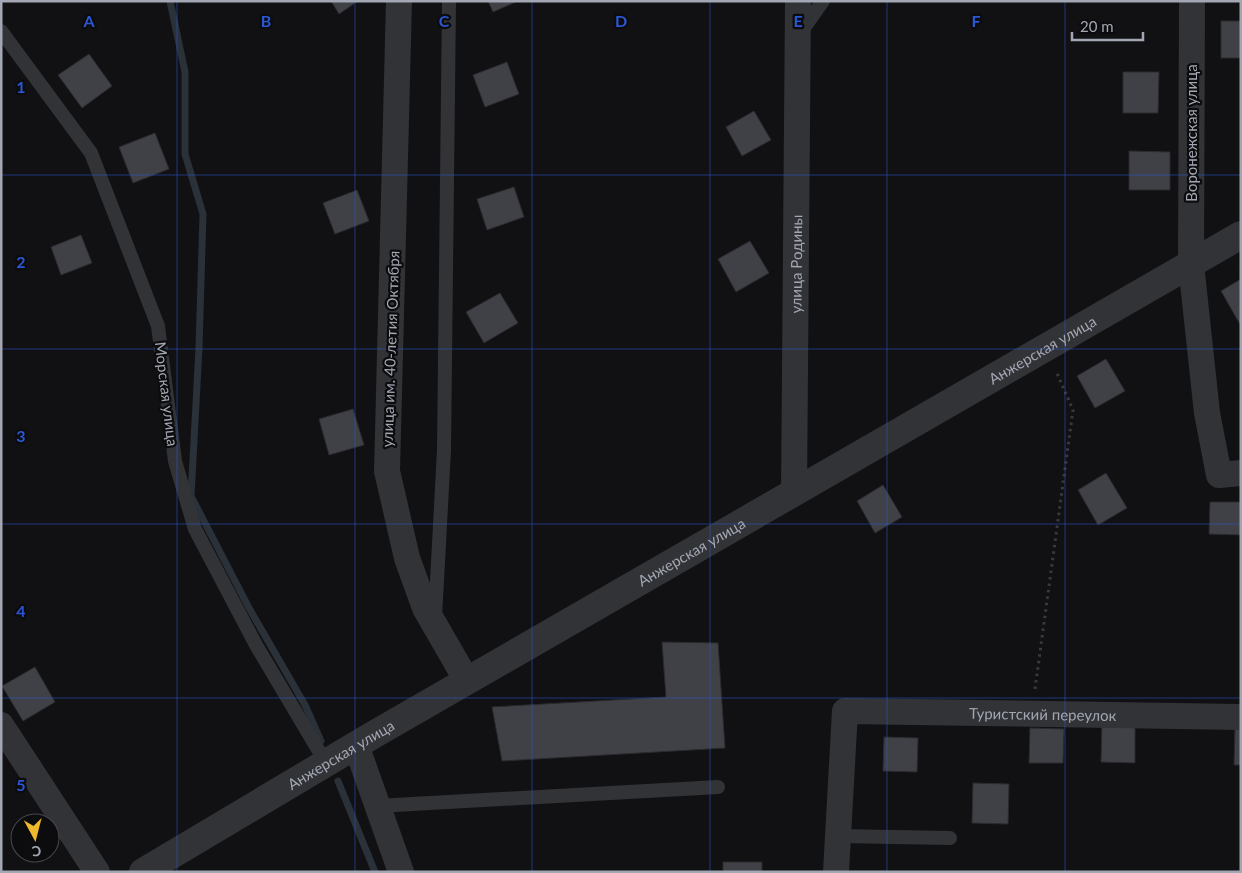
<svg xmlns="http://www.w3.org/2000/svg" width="1242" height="873" font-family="Lato,sans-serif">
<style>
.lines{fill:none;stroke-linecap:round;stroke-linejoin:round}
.stream{stroke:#2a3138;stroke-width:7}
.building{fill:#404146;stroke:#2b2b2f}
.path{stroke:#383a3e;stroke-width:3;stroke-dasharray:2.5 4;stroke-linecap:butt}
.service{stroke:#323337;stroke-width:14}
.minor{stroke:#323337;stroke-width:26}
.tertiary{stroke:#323337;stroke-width:28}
.grid{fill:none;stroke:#2a57d4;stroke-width:1;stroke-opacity:0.55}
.labels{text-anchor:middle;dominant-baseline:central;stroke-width:4.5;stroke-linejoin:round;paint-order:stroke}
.street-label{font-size:15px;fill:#a3a7b3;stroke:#0c0c0e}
.grid-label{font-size:16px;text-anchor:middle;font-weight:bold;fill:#2a57d4;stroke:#0c0c0e;stroke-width:4.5;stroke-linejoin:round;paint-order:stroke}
</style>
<rect width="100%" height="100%" fill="#111113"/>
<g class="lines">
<g class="stream">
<polyline points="170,1 185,72 185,154 203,214 199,348 191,496 249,608 305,705 321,741"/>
<polyline points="338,781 375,872"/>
</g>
</g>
<g class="building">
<polygon points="331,1 358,1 339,14"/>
<polygon points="488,1 518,1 493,12"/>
<rect x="1221" y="21" width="20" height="37"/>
<polygon points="89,54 112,86 82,108 58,75"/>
<polygon points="507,62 519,94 485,107 473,75"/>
<polygon points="1123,72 1159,72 1158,113 1123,113"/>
<polygon points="754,111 771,140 742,156 726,127"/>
<polygon points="155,133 169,169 133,183 119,147"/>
<polygon points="1129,151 1170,152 1170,190 1129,190"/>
<polygon points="514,187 524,217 487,230 477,199"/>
<polygon points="357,190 369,221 335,234 323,203"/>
<polygon points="81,235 92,263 61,275 51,247"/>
<polygon points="750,241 769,273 736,292 718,259"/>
<polygon points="1241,279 1241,326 1221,291"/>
<polygon points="500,293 518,323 484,343 466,312"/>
<polygon points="1106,359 1125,391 1095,408 1077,376"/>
<polygon points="353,409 364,445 329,455 319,419"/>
<polygon points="1106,473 1127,508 1098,525 1078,490"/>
<polygon points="883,485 902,517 875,533 857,501"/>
<polygon points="1210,502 1241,502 1241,535 1209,534"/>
<polygon points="662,642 718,643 725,748 502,761 492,707 666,697"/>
<polygon points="35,667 55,702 23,721 2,686"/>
<polygon points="1102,723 1135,723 1135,763 1101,762"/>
<polygon points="1030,728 1064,729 1063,763 1029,763"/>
<polygon points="1235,729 1241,729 1241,765 1234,765"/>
<polygon points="884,737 918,738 917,772 883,771"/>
<polygon points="973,783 1009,784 1008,824 972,823"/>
<rect x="723" y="862" width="39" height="10"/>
</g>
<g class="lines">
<polyline class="path" points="1035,689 1073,410 1056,371"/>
<g class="service">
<polyline points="1,31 91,153 158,326 175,461 195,529 256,645 326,763"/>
<polyline points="801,32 823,1"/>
<polyline points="435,618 444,450 449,1"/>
<polyline points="377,806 718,787"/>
<polyline points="838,836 950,838"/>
</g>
<g class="minor">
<polyline points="399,1 387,471 407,558 425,608 467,681"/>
<polyline points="1192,1 1191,264 1207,413 1219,475 1241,473"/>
<path id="s1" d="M794 493 798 1"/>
<polyline points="1,725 97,872"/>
<polyline points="356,745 401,872"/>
<path id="s2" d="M836 872 845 711 1241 717"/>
</g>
<path class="tertiary" id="s3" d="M143 872 373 735 1241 235"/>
</g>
<path class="grid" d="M177 1V872M355 1V872M532 1V872M710 1V872M887 1V872M1065 1V872M1 175H1241M1 349H1241M1 524H1241M1 698H1241"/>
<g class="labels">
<g class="street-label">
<text transform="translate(1191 133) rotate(-90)">Воронежская улица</text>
<text stroke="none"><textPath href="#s1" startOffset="229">улица Родины</textPath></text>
<text transform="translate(390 349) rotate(-88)">улица им. 40-летия Октября</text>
<text stroke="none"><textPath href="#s3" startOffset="1040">Анжерская улица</textPath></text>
<text transform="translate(167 394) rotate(83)">Морская улица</text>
<text stroke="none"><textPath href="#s3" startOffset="635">Анжерская улица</textPath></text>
<text stroke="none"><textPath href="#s2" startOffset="359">Туристский переулок</textPath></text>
<text stroke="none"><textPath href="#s3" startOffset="230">Анжерская улица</textPath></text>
</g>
</g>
<g class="grid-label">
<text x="89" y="27">A</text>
<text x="266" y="27">B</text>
<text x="444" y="27">C</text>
<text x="621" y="27">D</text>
<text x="798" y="27">E</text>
<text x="976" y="27">F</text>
<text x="21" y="93">1</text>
<text x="21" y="268">2</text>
<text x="21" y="442">3</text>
<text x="21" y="617">4</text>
<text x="21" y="791">5</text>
</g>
<rect width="1242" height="873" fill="none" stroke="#a3a7b3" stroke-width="5"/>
<g transform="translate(35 838) rotate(173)"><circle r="24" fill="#0c0c0e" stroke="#484a50"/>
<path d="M0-4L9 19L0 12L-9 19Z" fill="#eeb92d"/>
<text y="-8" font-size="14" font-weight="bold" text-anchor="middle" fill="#a3a7b3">С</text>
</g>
<path d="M1072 32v8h71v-8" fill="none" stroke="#a3a7b3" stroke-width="2.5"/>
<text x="1080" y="32" font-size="15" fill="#a3a7b3" stroke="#0c0c0e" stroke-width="4" paint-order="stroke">20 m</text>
</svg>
